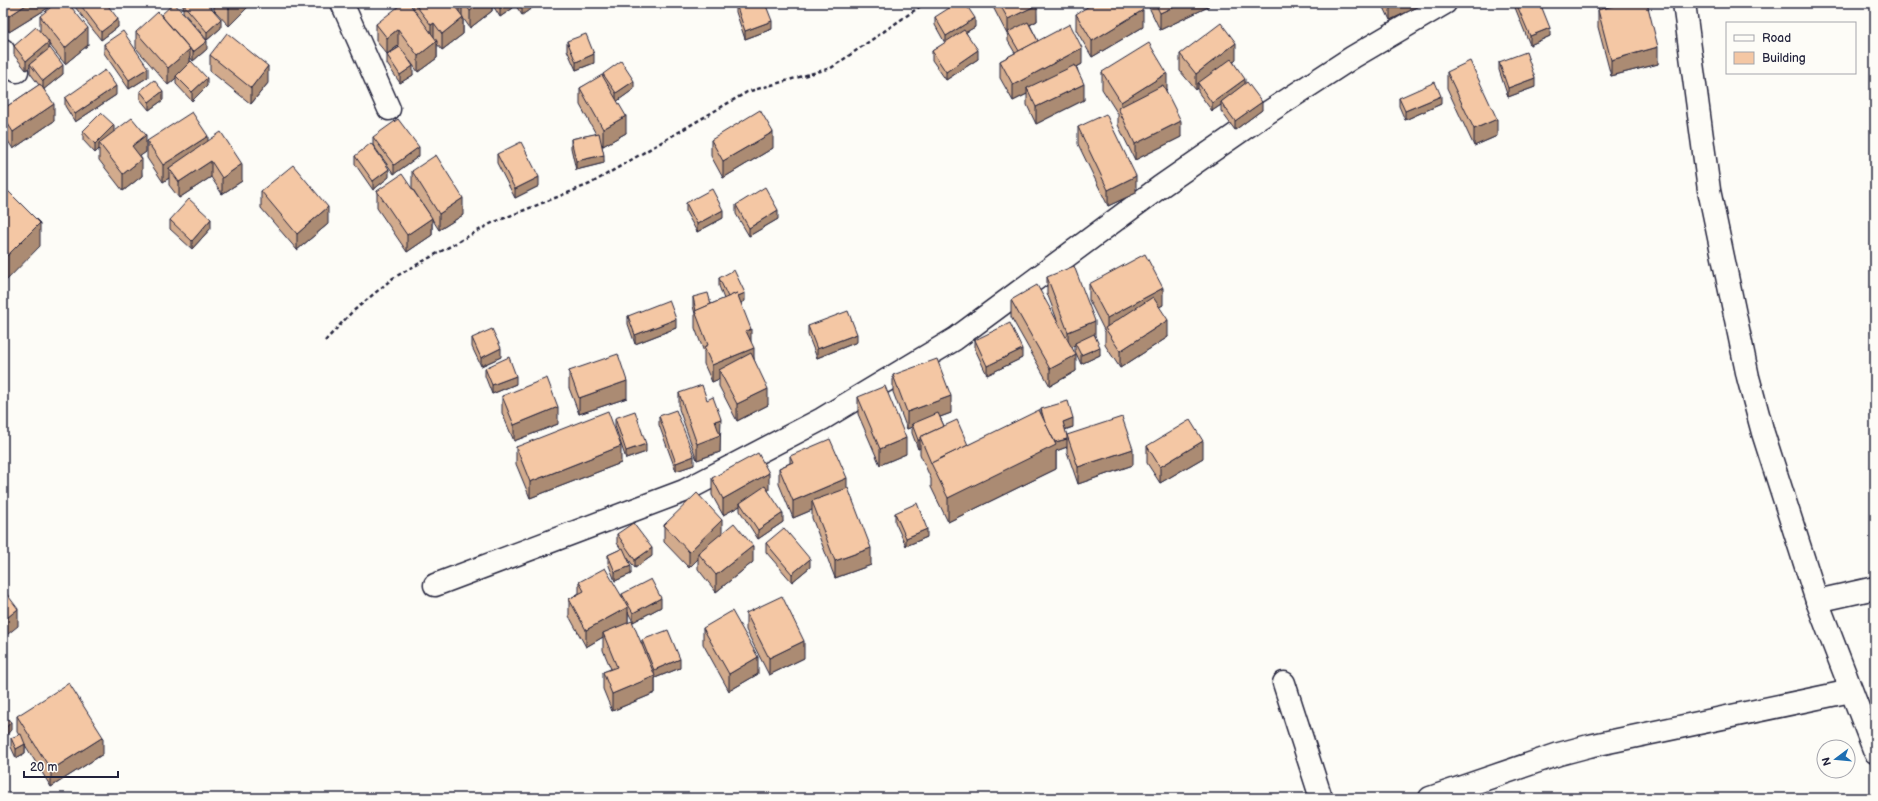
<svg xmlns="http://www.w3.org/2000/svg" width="1878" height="801" font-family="'Balsamiq Sans',sans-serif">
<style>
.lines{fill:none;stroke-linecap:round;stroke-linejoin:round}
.minor-casing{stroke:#22223b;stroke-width:25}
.path{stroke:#22223b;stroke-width:2.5;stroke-dasharray:4 3;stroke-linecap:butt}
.minor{stroke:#fdfcf7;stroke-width:22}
.wall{fill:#d2ab8d;stroke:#22223b}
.shaded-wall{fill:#ab8b73;stroke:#22223b}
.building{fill:#f4c7a4;stroke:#22223b}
</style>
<rect width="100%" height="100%" fill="#fdfcf7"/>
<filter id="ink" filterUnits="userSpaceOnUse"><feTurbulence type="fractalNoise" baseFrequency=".025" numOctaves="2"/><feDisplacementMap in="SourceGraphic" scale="8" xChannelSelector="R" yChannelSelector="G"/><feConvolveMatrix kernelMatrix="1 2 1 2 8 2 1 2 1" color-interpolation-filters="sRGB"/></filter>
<g filter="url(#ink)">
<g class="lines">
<g class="minor-casing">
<g id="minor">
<polyline points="342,3 389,109"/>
<polyline points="1684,3 1709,190 1748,377 1763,433 1817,601 1875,752"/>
<polyline points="3,50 17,71"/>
<polyline points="435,585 684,491 822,419 955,339 1160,187 1258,119 1353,57 1445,3"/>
<polyline points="1817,601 1875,588"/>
<polyline points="1284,683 1321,798"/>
<polyline points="1430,798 1559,754 1589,746 1851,691"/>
</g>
</g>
<polyline class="path" points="325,341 351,313 393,278 492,223 590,184 747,92 831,68 925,3"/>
<use href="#minor" class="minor"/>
</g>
<g class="wall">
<polygon points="3,3 56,3 9,32 3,23"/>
<polygon points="75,3 106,3 118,27 101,40 75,7"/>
<polygon points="214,3 252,3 229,26 214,10"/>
<polygon points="413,3 513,3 513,8 500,17 492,4 492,11 470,28 463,18 463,34 442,50 437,44 437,58 418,72 410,61 413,75 400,83 387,64 387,55 399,47 398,46 387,54 376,41 376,24 413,9"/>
<polygon points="514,3 539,3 522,15"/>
<polygon points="991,3 1036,3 1037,21 1030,25 1038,41 1082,64 1077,67 1084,100 1036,124 1027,105 1027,94 1013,101 1000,78 1000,61 1015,53 1008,41 1008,36"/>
<polygon points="1147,3 1208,3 1208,7 1160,30"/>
<polygon points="1382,3 1426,3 1390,20"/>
<polygon points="1514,3 1540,3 1550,36 1530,45 1514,5"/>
<polygon points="1596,3 1648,3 1647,4 1658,64 1611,76 1598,27 1598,10 1599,10"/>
<polygon points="183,4 221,28 207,40 183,12"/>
<polygon points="736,4 772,29 745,39 736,12"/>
<polygon points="1076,14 1143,27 1092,57 1076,30"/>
<polygon points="161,15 207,49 193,61 190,57 190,61 207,86 192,101 176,84 176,78 168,85 136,48 136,32"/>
<polygon points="40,16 88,45 65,64 49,44 49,49 63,74 44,89 54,121 13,149 3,133 3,109 39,85 30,73 30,67 26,70 14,55 14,46 40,31"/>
<polygon points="935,17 975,27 966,32 978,59 946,80 932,60 932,51 945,43 935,25"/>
<polygon points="567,41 594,63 576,70 567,50"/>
<polygon points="104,44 148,77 129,89 104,53"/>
<polygon points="1180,54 1236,59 1233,61 1245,84 1262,110 1235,130 1221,111 1221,105 1212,111 1198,92 1198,88 1196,90 1180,71"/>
<polygon points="210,55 268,83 251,104 210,71"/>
<polygon points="1499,62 1535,87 1508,97 1499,70"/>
<polygon points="1102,72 1167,89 1166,90 1181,137 1135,160 1118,125 1118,114 1102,89"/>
<polygon points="1447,72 1497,136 1474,146 1447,88"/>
<polygon points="603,74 634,89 617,101 626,133 603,146 602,144 604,163 576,170 571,148 571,139 596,134 580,105 580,88 603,76"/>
<polygon points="140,91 163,100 149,110 140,99"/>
<polygon points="116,95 75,122 65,106 65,98"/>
<polygon points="1399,98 1441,104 1405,120 1399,106"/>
<polygon points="1078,127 1136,193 1108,206 1078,144"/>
<polygon points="83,131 114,132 146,152 140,156 142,176 123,191 99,160 99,149 95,153 83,140"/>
<polygon points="373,137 419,156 394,174 373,145"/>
<polygon points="711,140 773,148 723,178 711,156"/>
<polygon points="147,141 208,141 242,181 222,194 211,177 179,198 169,185 169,178 163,182 147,158"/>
<polygon points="497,154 539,186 515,198 497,163"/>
<polygon points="355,156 389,177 373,190 355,164"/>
<polygon points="412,171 463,215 439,230 432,219 432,235 407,252 377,208 377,191 430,215 412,188"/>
<polygon points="261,191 328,224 297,250 261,208"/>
<polygon points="686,203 723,218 697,232 686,212"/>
<polygon points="736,205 778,219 749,236 736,214"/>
<polygon points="170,220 211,228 192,249 170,229"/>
<polygon points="1047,277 1095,336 1100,355 1081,364 1075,351 1075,346 1072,347 1076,371 1050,386 1011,317 1011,300 1059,325 1047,293"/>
<polygon points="719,278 745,301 741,303 751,343 754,359 768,405 737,421 719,386 719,379 712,382 704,364 704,352 695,328 695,314 693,306 693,297 711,304 724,299 719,286"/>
<polygon points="1089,284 1163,305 1159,307 1168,337 1120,368 1105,345 1105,332 1089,300"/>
<polygon points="628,316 676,328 635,344 628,324"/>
<polygon points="808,326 857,342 817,358 808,335"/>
<polygon points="472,338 501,357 481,366 472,347"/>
<polygon points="975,340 1022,358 987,375 975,349"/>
<polygon points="485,368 516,384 492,394 485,376"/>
<polygon points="569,371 627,398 579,414 569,388"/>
<polygon points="893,375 951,413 940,417 944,426 968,445 1041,414 1041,409 1073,427 1065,430 1067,436 1133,465 1078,484 1067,452 1067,447 1056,451 1056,469 948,522 931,487 931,479 920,454 920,448 918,449 912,433 912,427 907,429 893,392"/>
<polygon points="679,393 721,435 720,436 720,452 697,460 679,409"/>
<polygon points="502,396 558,424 514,441 502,413"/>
<polygon points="858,397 906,454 880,465 858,414"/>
<polygon points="659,416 694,465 676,471 659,425"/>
<polygon points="615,418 646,452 626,459 615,426"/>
<polygon points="1147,446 1203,458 1160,483 1147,463"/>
<polygon points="516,447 621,463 530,498 516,464"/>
<polygon points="790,456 847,488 871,565 835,578 812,518 812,510 793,518 779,484 779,468 790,463"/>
<polygon points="712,478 769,490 768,491 783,522 758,539 740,511 740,506 723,515 712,495"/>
<polygon points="895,513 927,537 906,546 895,522"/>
<polygon points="664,525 722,533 753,562 716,592 698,569 698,559 689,568 664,542"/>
<polygon points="617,534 652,556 635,568 627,557 631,574 615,581 608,563 608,555 621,549 617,543"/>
<polygon points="766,543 810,567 792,582 766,552"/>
<polygon points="579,582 622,598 622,594 661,607 633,622 628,612 628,623 642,646 642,640 680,668 655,678 655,693 612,711 603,689 603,672 611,669 603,650 603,637 586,647 569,616 569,599 579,593"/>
<polygon points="746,613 804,658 769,675 746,630"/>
<polygon points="703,628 758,674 729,691 703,644"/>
<polygon points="17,716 103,754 51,787 25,745 25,753 16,758 11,747 11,738 19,735 17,732"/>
</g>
<g class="shaded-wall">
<polygon points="29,3 56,3 9,32 9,16"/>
<polygon points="235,3 252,3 229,26 229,9"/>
<polygon points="459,3 462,3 462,17 459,19"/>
<polygon points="480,3 492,3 492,11 470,28 470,11"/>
<polygon points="508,3 513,3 513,8 500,17 500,8"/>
<polygon points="522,3 539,3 522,15"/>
<polygon points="1182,3 1208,3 1208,7 1160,30 1160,13"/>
<polygon points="1390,3 1426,3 1390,20"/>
<polygon points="1602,3 1648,3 1602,19"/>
<polygon points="1037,5 1037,21 1010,35 1008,32 1008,36 1008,19"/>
<polygon points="1143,10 1143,27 1092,57 1092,41"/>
<polygon points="463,17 463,34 442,50 442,34"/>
<polygon points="975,18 975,27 946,44 946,36"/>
<polygon points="118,19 118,27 101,40 101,32"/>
<polygon points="221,19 221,28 207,40 207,32"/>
<polygon points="772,21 772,29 745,39 745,31"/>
<polygon points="434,23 434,40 431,42 431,25"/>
<polygon points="88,28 88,45 65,64 65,48"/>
<polygon points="1550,28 1550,36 1530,45 1530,36"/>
<polygon points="398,29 398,46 387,54 387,38"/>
<polygon points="207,41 207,49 193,61 193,52"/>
<polygon points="437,41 437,58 418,72 418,56"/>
<polygon points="49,42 49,51 30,64 30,67 26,70 26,61"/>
<polygon points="1236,43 1236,59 1201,87 1198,83 1198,88 1196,90 1196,74"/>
<polygon points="1658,47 1658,64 1611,76 1611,60"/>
<polygon points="1082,48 1082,64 1029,93 1027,88 1027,94 1013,101 1013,85"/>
<polygon points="190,49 190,65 176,76 176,78 168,85 168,68"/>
<polygon points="978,50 978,59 946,80 946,72"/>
<polygon points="6,53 6,70 3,73 3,56"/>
<polygon points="594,54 594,63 576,70 576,62"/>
<polygon points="63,65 63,74 43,90 43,81"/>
<polygon points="268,66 268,83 251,104 251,88"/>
<polygon points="413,66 413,75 400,83 400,75"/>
<polygon points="148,68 148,77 129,89 129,80"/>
<polygon points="1167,73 1167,89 1122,118 1121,114 1121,102"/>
<polygon points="207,78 207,86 192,101 192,92"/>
<polygon points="1535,78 1535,87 1508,97 1508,88"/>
<polygon points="1245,79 1245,87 1221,102 1221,105 1212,111 1212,103"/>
<polygon points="634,81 634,89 616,102 616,93"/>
<polygon points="1084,84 1084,100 1036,124 1036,107"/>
<polygon points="116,86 116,95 75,122 75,114"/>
<polygon points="163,91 163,100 149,110 149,102"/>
<polygon points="1441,96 1441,104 1405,120 1405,111"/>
<polygon points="1262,102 1262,110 1235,130 1235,121"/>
<polygon points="54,104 54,121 13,149 13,132"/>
<polygon points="626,116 626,133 603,146 603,129"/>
<polygon points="1497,119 1497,136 1474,146 1474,129"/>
<polygon points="1181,121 1181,137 1135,160 1135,144"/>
<polygon points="114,125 114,134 99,143 99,149 95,153 95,144"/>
<polygon points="773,132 773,148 723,178 723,161"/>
<polygon points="146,135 146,152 132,162 132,146"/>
<polygon points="208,136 208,153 169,168 169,178 163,182 163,165"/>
<polygon points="419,147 419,156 394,174 394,165"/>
<polygon points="604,155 604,163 576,170 576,161"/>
<polygon points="142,159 142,176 123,191 123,174"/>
<polygon points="211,161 211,177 179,198 179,182"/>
<polygon points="242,164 242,181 222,194 222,178"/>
<polygon points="389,169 389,177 373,190 373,181"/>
<polygon points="1136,176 1136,193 1108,206 1108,190"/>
<polygon points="539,177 539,186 515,198 515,189"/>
<polygon points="463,198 463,215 439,230 439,214"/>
<polygon points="328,207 328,224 297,250 297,234"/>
<polygon points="723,210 723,218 697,232 697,224"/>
<polygon points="778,210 778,219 749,236 749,228"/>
<polygon points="432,218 432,235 407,252 407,235"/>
<polygon points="211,219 211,228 192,249 192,241"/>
<polygon points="40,223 40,246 3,284 3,260"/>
<polygon points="1163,288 1163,305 1109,334 1107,330 1107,318"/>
<polygon points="745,293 745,301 729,309 729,300"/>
<polygon points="676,319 676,328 635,344 635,335"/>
<polygon points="1168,320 1168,337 1120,368 1120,351"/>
<polygon points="1095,321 1095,338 1075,343 1075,346 1068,348 1068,332"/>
<polygon points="751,329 751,346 746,331"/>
<polygon points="857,334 857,342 817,358 817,349"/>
<polygon points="1100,347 1100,355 1081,364 1081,355"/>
<polygon points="501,348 501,357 481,366 481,358"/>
<polygon points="754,348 754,365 719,370 719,379 712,382 712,365"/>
<polygon points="1022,349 1022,358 987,375 987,366"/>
<polygon points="1076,355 1076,371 1050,386 1050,369"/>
<polygon points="516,376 516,384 492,394 492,385"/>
<polygon points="627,381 627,398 579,414 579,398"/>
<polygon points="768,389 768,405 737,421 737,404"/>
<polygon points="951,396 951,413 913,427 912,424 912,427 907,429 907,412"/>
<polygon points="558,407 558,424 514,441 514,425"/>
<polygon points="1073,418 1073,427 1063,430 1063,422"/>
<polygon points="721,419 720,452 697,460 697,444 715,421"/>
<polygon points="906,438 906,454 880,465 880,449"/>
<polygon points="1067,439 1067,447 1056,451 1056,469 948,522 948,498 1052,443"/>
<polygon points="918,440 920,440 920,448 918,449"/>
<polygon points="1203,441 1203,458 1160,483 1160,467"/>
<polygon points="646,444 646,452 626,459 626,451"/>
<polygon points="621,446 621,463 530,498 530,482"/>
<polygon points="1133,449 1133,465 1078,484 1078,467"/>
<polygon points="694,456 694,465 676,471 676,463"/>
<polygon points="769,473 769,490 741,505 740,503 740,506 723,515 723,499"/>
<polygon points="847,478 847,495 812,501 812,510 793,518 793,501"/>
<polygon points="783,513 783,522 758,539 758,530"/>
<polygon points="722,520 722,536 698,553 698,559 689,568 689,552"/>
<polygon points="927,529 927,537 906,546 906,538"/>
<polygon points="753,546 753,562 716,592 716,575"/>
<polygon points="652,548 652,556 635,568 635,560"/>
<polygon points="871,548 871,565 835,578 835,561"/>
<polygon points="810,559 810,567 792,582 792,574"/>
<polygon points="631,566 631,574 615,581 615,572"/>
<polygon points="661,598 661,607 633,622 633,613"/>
<polygon points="628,607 628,624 603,633 603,637 586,647 586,630"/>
<polygon points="18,609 18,626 3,638 3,621"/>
<polygon points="804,641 804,658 769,675 769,658"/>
<polygon points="758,657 758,674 729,691 729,674"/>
<polygon points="680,659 680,668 655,678 655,693 612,711 612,694 654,676 654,670"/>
<polygon points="11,722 11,730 3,739 3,731"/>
<polygon points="103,737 103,754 51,787 51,770"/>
<polygon points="25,744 25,753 16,758 16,749"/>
</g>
<g class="building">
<polygon points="3,3 29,3 9,16 3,6"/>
<polygon points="56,3 68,3 88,28 65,48 40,16"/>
<polygon points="79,3 106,3 118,19 101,32"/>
<polygon points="174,3 207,41 193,52 161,15"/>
<polygon points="184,3 207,3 221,19 207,32 183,4"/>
<polygon points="223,3 235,3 229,9"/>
<polygon points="403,3 409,3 437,41 418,56 398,29 387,38 376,24"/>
<polygon points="414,3 452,3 463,17 442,34 434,23 431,25"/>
<polygon points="464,3 480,3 470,11"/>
<polygon points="497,3 508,3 500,8"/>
<polygon points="738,3 765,3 772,21 745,31 736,4"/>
<polygon points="957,3 965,3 975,18 946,36 935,17"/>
<polygon points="999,3 1036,3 1037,5 1008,19"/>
<polygon points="1094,3 1139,3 1143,10 1092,41 1076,14"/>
<polygon points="1155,3 1182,3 1160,13"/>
<polygon points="1516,3 1540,3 1550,28 1530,36"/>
<polygon points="1624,3 1647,3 1658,47 1611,60 1598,10"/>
<polygon points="158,12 190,49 168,68 136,32"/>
<polygon points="1028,22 1038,41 1019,51 1008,32"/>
<polygon points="1221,23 1236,43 1196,74 1180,54"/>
<polygon points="1070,24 1082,48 1013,85 1000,61"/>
<polygon points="36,27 49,42 26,61 14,46"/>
<polygon points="964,30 978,50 946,72 932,51"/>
<polygon points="123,31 148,68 129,80 104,44"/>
<polygon points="227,33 268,66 251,88 210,55"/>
<polygon points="586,34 594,54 576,62 567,41"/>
<polygon points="1149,43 1167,73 1121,102 1102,72"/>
<polygon points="400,47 413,66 400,75 387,55"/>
<polygon points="50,48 63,65 43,81 30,64"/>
<polygon points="3,50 6,53 3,56"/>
<polygon points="1526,52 1535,78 1508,88 1499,62"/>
<polygon points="1231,59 1245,79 1212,103 1198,83"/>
<polygon points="191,61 207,78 192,92 176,76"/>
<polygon points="621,61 634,81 616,93 603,74"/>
<polygon points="1470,61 1497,119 1474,129 1447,72"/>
<polygon points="1075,65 1084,84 1036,107 1027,88"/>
<polygon points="105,70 116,86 75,114 65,98"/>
<polygon points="602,75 626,116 603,129 580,88"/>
<polygon points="154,80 163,91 149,102 140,91"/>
<polygon points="1247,82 1262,102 1235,121 1221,102"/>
<polygon points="1435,82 1441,96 1405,111 1399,98"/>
<polygon points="40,84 54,104 13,132 3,116 3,109"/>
<polygon points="1163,85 1181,121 1135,144 1118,108"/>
<polygon points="760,110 773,132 723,161 711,140"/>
<polygon points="192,112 208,136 163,165 147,141"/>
<polygon points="101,113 114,125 95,144 83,131"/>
<polygon points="1106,114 1136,176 1108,190 1078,127"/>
<polygon points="132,118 146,135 132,146 142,159 123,174 99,143"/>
<polygon points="398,119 419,147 394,165 373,137"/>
<polygon points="221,132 242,164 222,178 211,161 179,182 169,168"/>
<polygon points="599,133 604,155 576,161 571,139"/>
<polygon points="521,142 539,177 515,189 497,154"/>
<polygon points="371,143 389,169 373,181 355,156"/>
<polygon points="436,155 463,198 439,214 412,171"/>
<polygon points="293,165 328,207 297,234 261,191"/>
<polygon points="402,174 432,218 407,235 377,191"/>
<polygon points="3,186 40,223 3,260"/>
<polygon points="765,187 778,210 749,228 736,205"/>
<polygon points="712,189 723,210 697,224 686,203"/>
<polygon points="189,199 211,219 192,241 170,220"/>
<polygon points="1145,254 1163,288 1107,318 1089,284"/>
<polygon points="1074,266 1095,321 1068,332 1047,277"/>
<polygon points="734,270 745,293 738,296 737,293 728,297 719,278"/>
<polygon points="1037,285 1076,355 1050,369 1011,300"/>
<polygon points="708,293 711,304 696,311 693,297"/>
<polygon points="737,293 751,329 746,331 754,348 712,365 704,347 708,345 695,311"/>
<polygon points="1153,297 1168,320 1120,351 1105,328"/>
<polygon points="669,300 676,319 635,335 628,316"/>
<polygon points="848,311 857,334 817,349 808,326"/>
<polygon points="1010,323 1022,349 987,366 975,340"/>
<polygon points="492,329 501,348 481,358 472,338"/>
<polygon points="1094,334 1100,347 1081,355 1075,343"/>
<polygon points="751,353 768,389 737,404 719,370"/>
<polygon points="618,354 627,381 579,398 569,371"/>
<polygon points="509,357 516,376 492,385 485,368"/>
<polygon points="937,359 951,396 907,412 893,375"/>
<polygon points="547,378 558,407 514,425 502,396"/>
<polygon points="702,385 707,400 713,397 721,419 715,421 720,435 697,444 679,393"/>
<polygon points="885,386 906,438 880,449 858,397"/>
<polygon points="1068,401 1073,418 1063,422 1067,436 1067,439 1055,442 1045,423 1041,409"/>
<polygon points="676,410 694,456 676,463 659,416"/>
<polygon points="1039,410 1056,445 948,498 931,463"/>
<polygon points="608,411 621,446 530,482 516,447"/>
<polygon points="635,411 646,444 626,451 615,418"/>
<polygon points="938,413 944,426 920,437 920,440 918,440 912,424"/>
<polygon points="1122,417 1133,449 1078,467 1067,435"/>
<polygon points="957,420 968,445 931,463 920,437"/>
<polygon points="1190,420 1203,441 1160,467 1147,446"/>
<polygon points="830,439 847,478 793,501 779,468 793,462 790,456"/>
<polygon points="758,453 769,473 723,499 712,478"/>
<polygon points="765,486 783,513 758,530 740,503"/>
<polygon points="848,488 871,548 835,561 812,501"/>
<polygon points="697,493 722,520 689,552 664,525"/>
<polygon points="917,503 927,529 906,538 895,513"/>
<polygon points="633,523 652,548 635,560 617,534"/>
<polygon points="734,523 753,546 716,575 698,553"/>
<polygon points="784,528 810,559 792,574 766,543"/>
<polygon points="623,548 631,566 615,572 608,555"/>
<polygon points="605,568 628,607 586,630 569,599 584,591 579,582"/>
<polygon points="651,579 661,598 633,613 622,594"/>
<polygon points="3,589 18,609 3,621"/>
<polygon points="782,596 804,641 769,658 746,613"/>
<polygon points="732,611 758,657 729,674 703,628"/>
<polygon points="632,621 655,676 612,694 603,672 617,667 603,633"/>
<polygon points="668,630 680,659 654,670 642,640"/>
<polygon points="69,683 103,737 51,770 17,716"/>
<polygon points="3,715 11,722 3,731"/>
<polygon points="21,734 25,744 16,749 11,738"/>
</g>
</g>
<rect width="1878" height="801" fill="none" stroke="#fdfcf7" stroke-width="16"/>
<rect x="8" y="8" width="1862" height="785" fill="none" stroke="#22223b" stroke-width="1.5" filter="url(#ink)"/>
<rect x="1726" y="22" width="130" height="52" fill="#fdfcf7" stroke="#a5a5ac"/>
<rect x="1734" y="35" width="20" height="6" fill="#fdfcf7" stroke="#a5a5ac"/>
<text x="1762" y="42" font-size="12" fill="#22223b">Road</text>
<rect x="1734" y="52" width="20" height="12" fill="#f4c7a4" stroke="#a5a5ac"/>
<text x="1762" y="62" font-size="12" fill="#22223b">Building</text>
<g transform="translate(1836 759) rotate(254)"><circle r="19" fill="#fdfcf7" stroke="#a5a5ac"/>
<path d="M0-3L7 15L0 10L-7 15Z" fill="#1f6fb2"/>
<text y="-6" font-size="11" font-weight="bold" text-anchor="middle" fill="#22223b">N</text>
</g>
<path d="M24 771v6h94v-6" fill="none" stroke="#22223b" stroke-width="2"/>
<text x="30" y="771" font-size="12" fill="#22223b" stroke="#fdfcf7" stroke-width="3" paint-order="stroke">20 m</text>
</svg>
